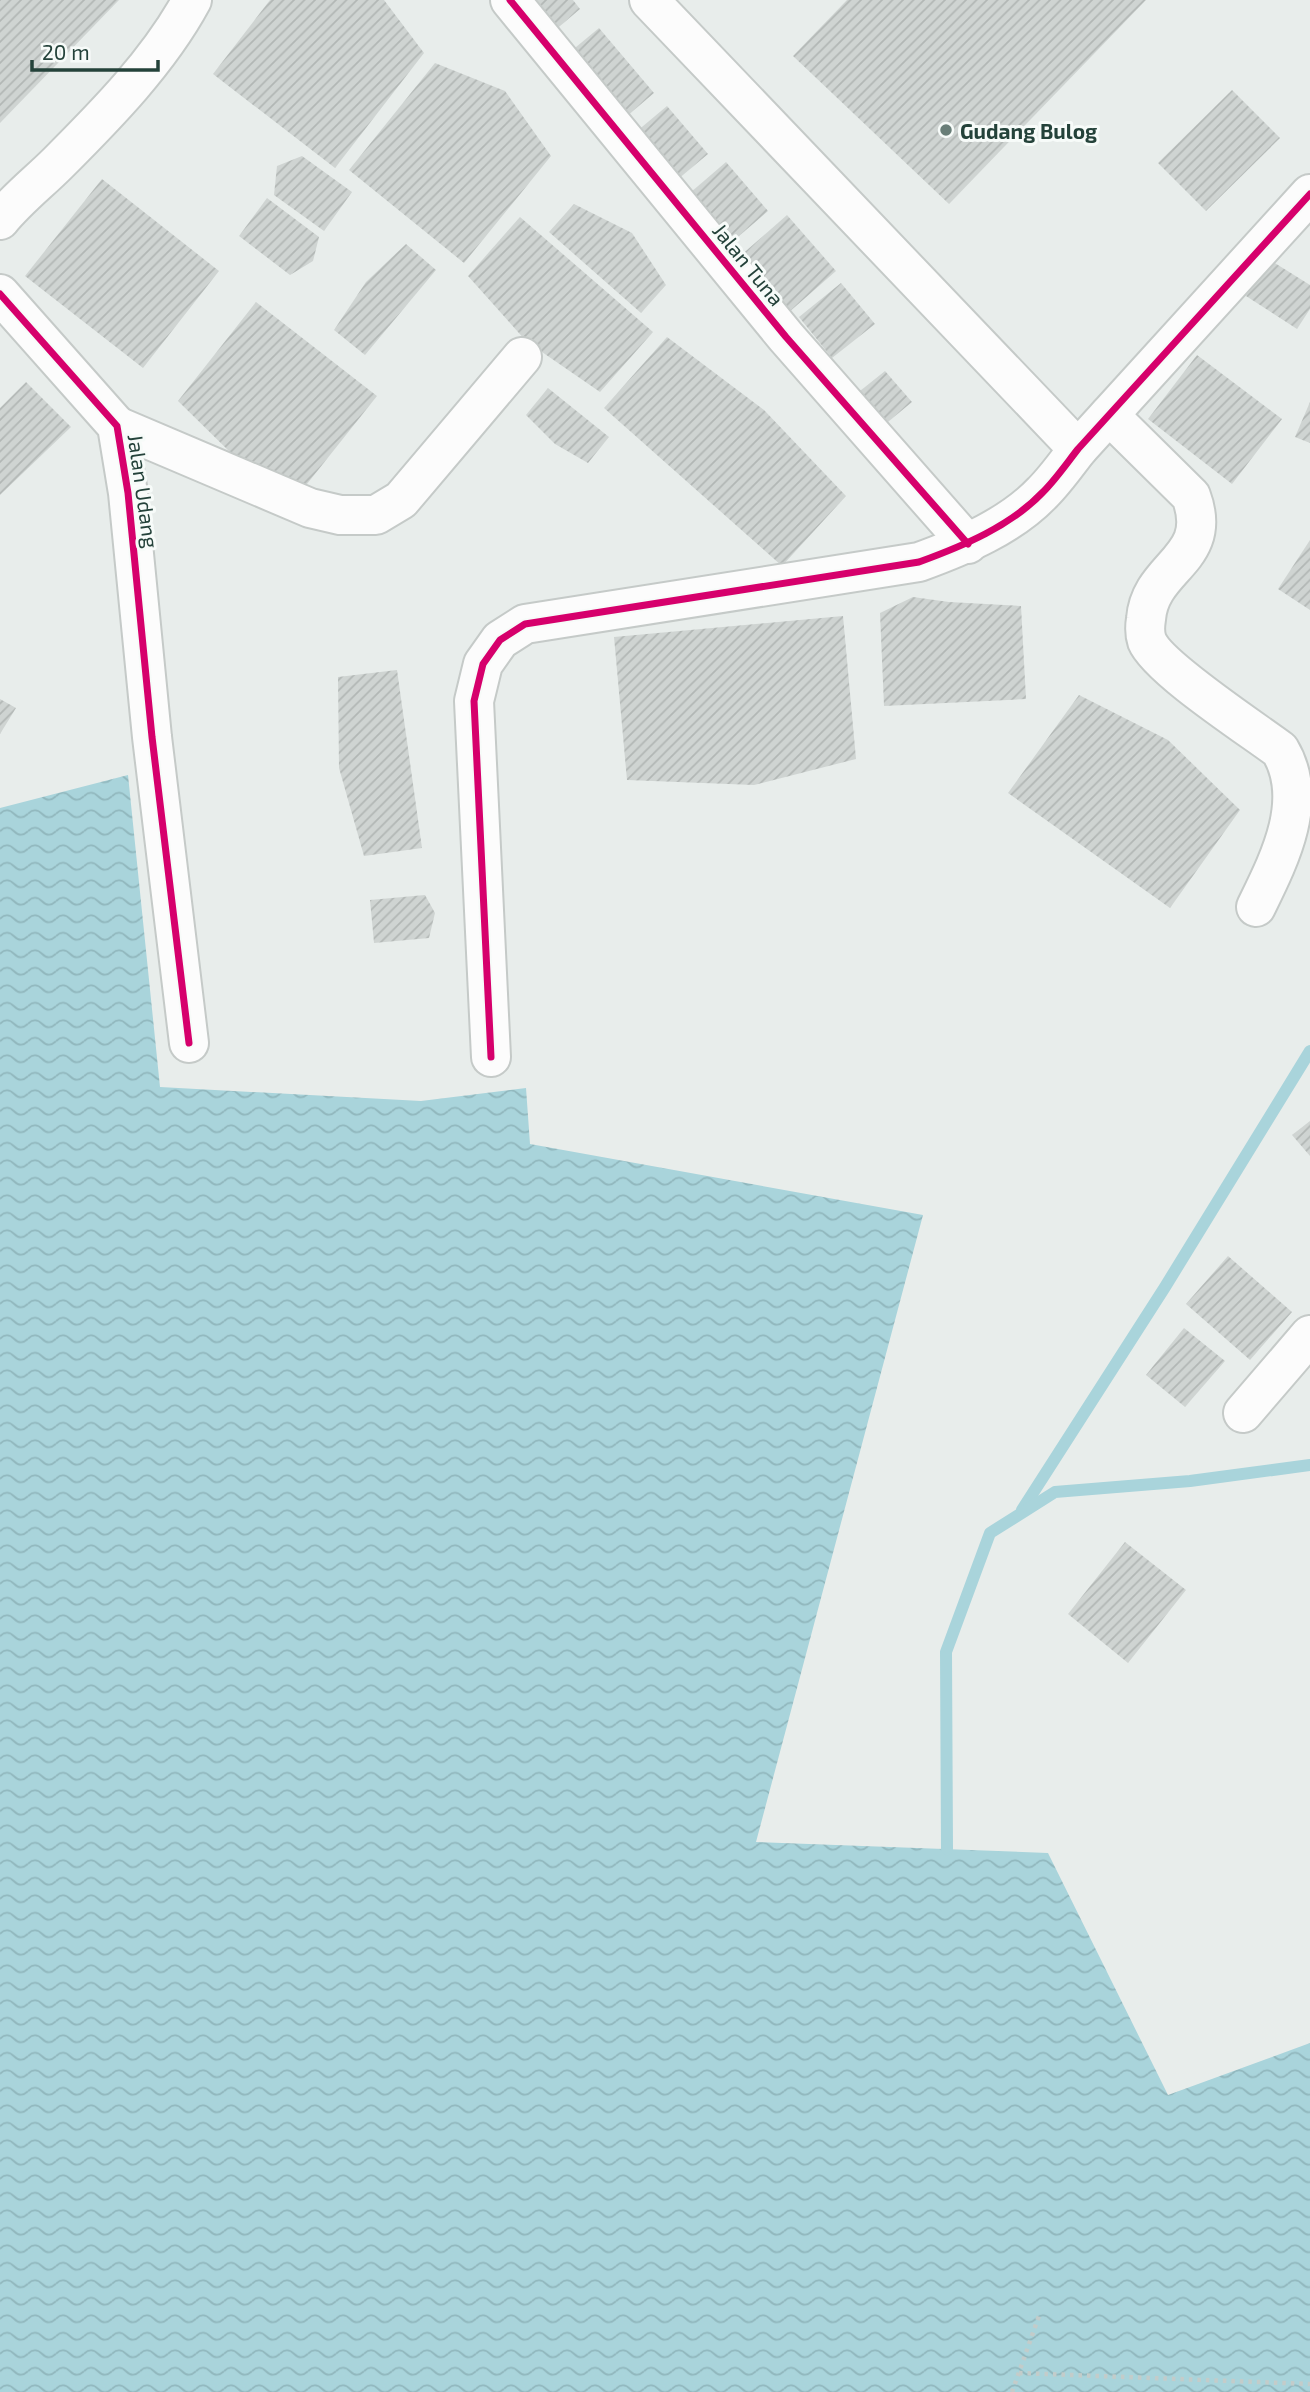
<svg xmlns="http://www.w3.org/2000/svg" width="1310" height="2392" font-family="'Exo 2',sans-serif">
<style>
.water{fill:url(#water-waves)}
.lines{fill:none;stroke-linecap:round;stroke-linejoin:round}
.stream{stroke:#a9d4db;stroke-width:12}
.building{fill:url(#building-hatch)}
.minor-casing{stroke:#c5cac8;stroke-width:42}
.path{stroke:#c3ccca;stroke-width:4.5;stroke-dasharray:3.5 5;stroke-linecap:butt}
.minor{stroke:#fcfcfc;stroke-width:38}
.cycleway-casing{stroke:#f7fbf9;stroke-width:11}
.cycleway{stroke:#d6006c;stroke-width:7}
.poi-dot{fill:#697e78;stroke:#f7fbf9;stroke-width:2.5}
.labels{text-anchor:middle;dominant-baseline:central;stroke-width:6;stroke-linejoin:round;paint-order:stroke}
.poi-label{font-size:21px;font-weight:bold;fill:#24423a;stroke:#f7fbf9;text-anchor:start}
.street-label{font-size:21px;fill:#24423a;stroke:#f7fbf9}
</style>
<defs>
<pattern id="water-waves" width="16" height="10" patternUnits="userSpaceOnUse" patternTransform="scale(1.75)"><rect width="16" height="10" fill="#a9d4db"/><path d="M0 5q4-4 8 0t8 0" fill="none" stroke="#91b7bd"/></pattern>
<pattern id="building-hatch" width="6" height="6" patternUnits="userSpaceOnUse" patternTransform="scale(1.75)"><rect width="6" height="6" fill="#cfd4d2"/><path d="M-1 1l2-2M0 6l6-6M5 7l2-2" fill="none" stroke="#b2b7b5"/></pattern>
</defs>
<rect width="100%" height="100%" fill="#e8edeb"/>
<polygon class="water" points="128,775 160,1087 421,1101 526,1088 530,1144 923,1215 756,1842 1048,1853 1168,2095 1310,2043 1310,2392 0,2392 0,808"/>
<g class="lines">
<g class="stream">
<polyline points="1022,1510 1165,1287 1310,1051"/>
<polyline points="947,1849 946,1652 990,1533 1055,1492 1190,1481 1310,1465"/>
</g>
</g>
<g class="building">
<polygon points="0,0 119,0 0,123"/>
<polygon points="270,0 384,0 424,53 335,168 213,74"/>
<polygon points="514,0 573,0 580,9 547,37"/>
<polygon points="847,0 1146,0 949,204 793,56"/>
<polygon points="599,28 654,93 620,122 564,57"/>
<polygon points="435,63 505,91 551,156 464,263 349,170"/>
<polygon points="1232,90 1280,138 1206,211 1158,163"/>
<polygon points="667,106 708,154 671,185 630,137"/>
<polygon points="302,156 352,192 324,231 274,195 277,166"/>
<polygon points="726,162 768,211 725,248 683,199"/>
<polygon points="102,179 219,271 143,368 25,276"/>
<polygon points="267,198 319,237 313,261 290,275 239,236"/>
<polygon points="574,204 632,233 666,285 641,313 549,232"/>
<polygon points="787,215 836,271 788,313 739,257"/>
<polygon points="520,217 653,332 600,392 526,341 468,276"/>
<polygon points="406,244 436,270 365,355 334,330 366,282"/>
<polygon points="1270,260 1310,285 1310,309 1297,329 1246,296"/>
<polygon points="841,283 875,324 832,358 799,317"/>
<polygon points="256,302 377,396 299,494 234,456 178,401"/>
<polygon points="667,337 764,410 846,496 782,566 604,408"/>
<polygon points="1197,355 1282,419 1232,484 1148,419"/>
<polygon points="885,371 912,402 877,431 850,399"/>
<polygon points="26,382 71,427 0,495 0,408"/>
<polygon points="548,388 609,437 588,463 555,444 526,415"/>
<polygon points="1310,402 1310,443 1295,437"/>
<polygon points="1310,540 1310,610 1278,589"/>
<polygon points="913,597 949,602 1021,606 1026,699 884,706 880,613"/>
<polygon points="843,616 856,759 754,785 627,780 614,637"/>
<polygon points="397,670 422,848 364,856 339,768 338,677"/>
<polygon points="1079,695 1168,740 1240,810 1170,908 1008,793"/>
<polygon points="0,699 16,708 0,734"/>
<polygon points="425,895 435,913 429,938 374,943 370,900"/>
<polygon points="1310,1121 1310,1156 1292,1135"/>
<polygon points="1228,1256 1292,1312 1250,1360 1186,1304"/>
<polygon points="1184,1328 1225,1361 1185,1407 1146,1375"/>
<polygon points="1125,1542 1186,1590 1128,1663 1068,1614"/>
</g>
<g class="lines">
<g class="minor-casing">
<g id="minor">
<polyline points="510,0 786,337 968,544"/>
<polyline points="649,0 1078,449"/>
<path d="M0 220C17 199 39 182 58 163 107 114 159 61 192 0"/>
<polyline points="0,294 117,426 128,493 152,737 189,1043"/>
<path d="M1109 415 1191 496C1215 560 1150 565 1146 619 1145 625 1145 635 1147 641 1158 668 1252 729 1280 750 1310 800 1279 860 1256 907"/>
<polyline points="117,426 310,508 340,515 376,515 401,500 522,357"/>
<path d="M491 1057 474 701 483 664 500 640 525 624 919 562C963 546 1011 526 1043 492 1056 479 1067 463 1078 449L1310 194"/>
<polyline points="1243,1413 1310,1335"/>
</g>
</g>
<g class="path">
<polyline points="1019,2373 1310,2384"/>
<polyline points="1012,2392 1040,2313"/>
</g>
<use href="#minor" class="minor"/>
<g class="cycleway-casing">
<g id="cycleway">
<polyline points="510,0 786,337 968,544"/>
<polyline points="0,294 117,426 128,493 152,737 189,1043"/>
<path d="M491 1057 474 701 483 664 500 640 525 624 919 562C963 546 1011 526 1043 492 1056 479 1067 463 1078 449L1310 194"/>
</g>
</g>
<use href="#cycleway" class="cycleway"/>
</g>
<circle class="poi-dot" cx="946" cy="130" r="7"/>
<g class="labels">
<g class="poi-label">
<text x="960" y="130">Gudang Bulog</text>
</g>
<g class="street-label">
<text transform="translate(749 264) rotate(51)">Jalan Tuna</text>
<text transform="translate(144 491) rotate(82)">Jalan Udang</text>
</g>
</g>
<path d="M32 60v10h126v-10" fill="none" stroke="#24423a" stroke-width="3.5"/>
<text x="42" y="60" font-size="21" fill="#24423a" stroke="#f7fbf9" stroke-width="5" paint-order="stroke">20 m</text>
</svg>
